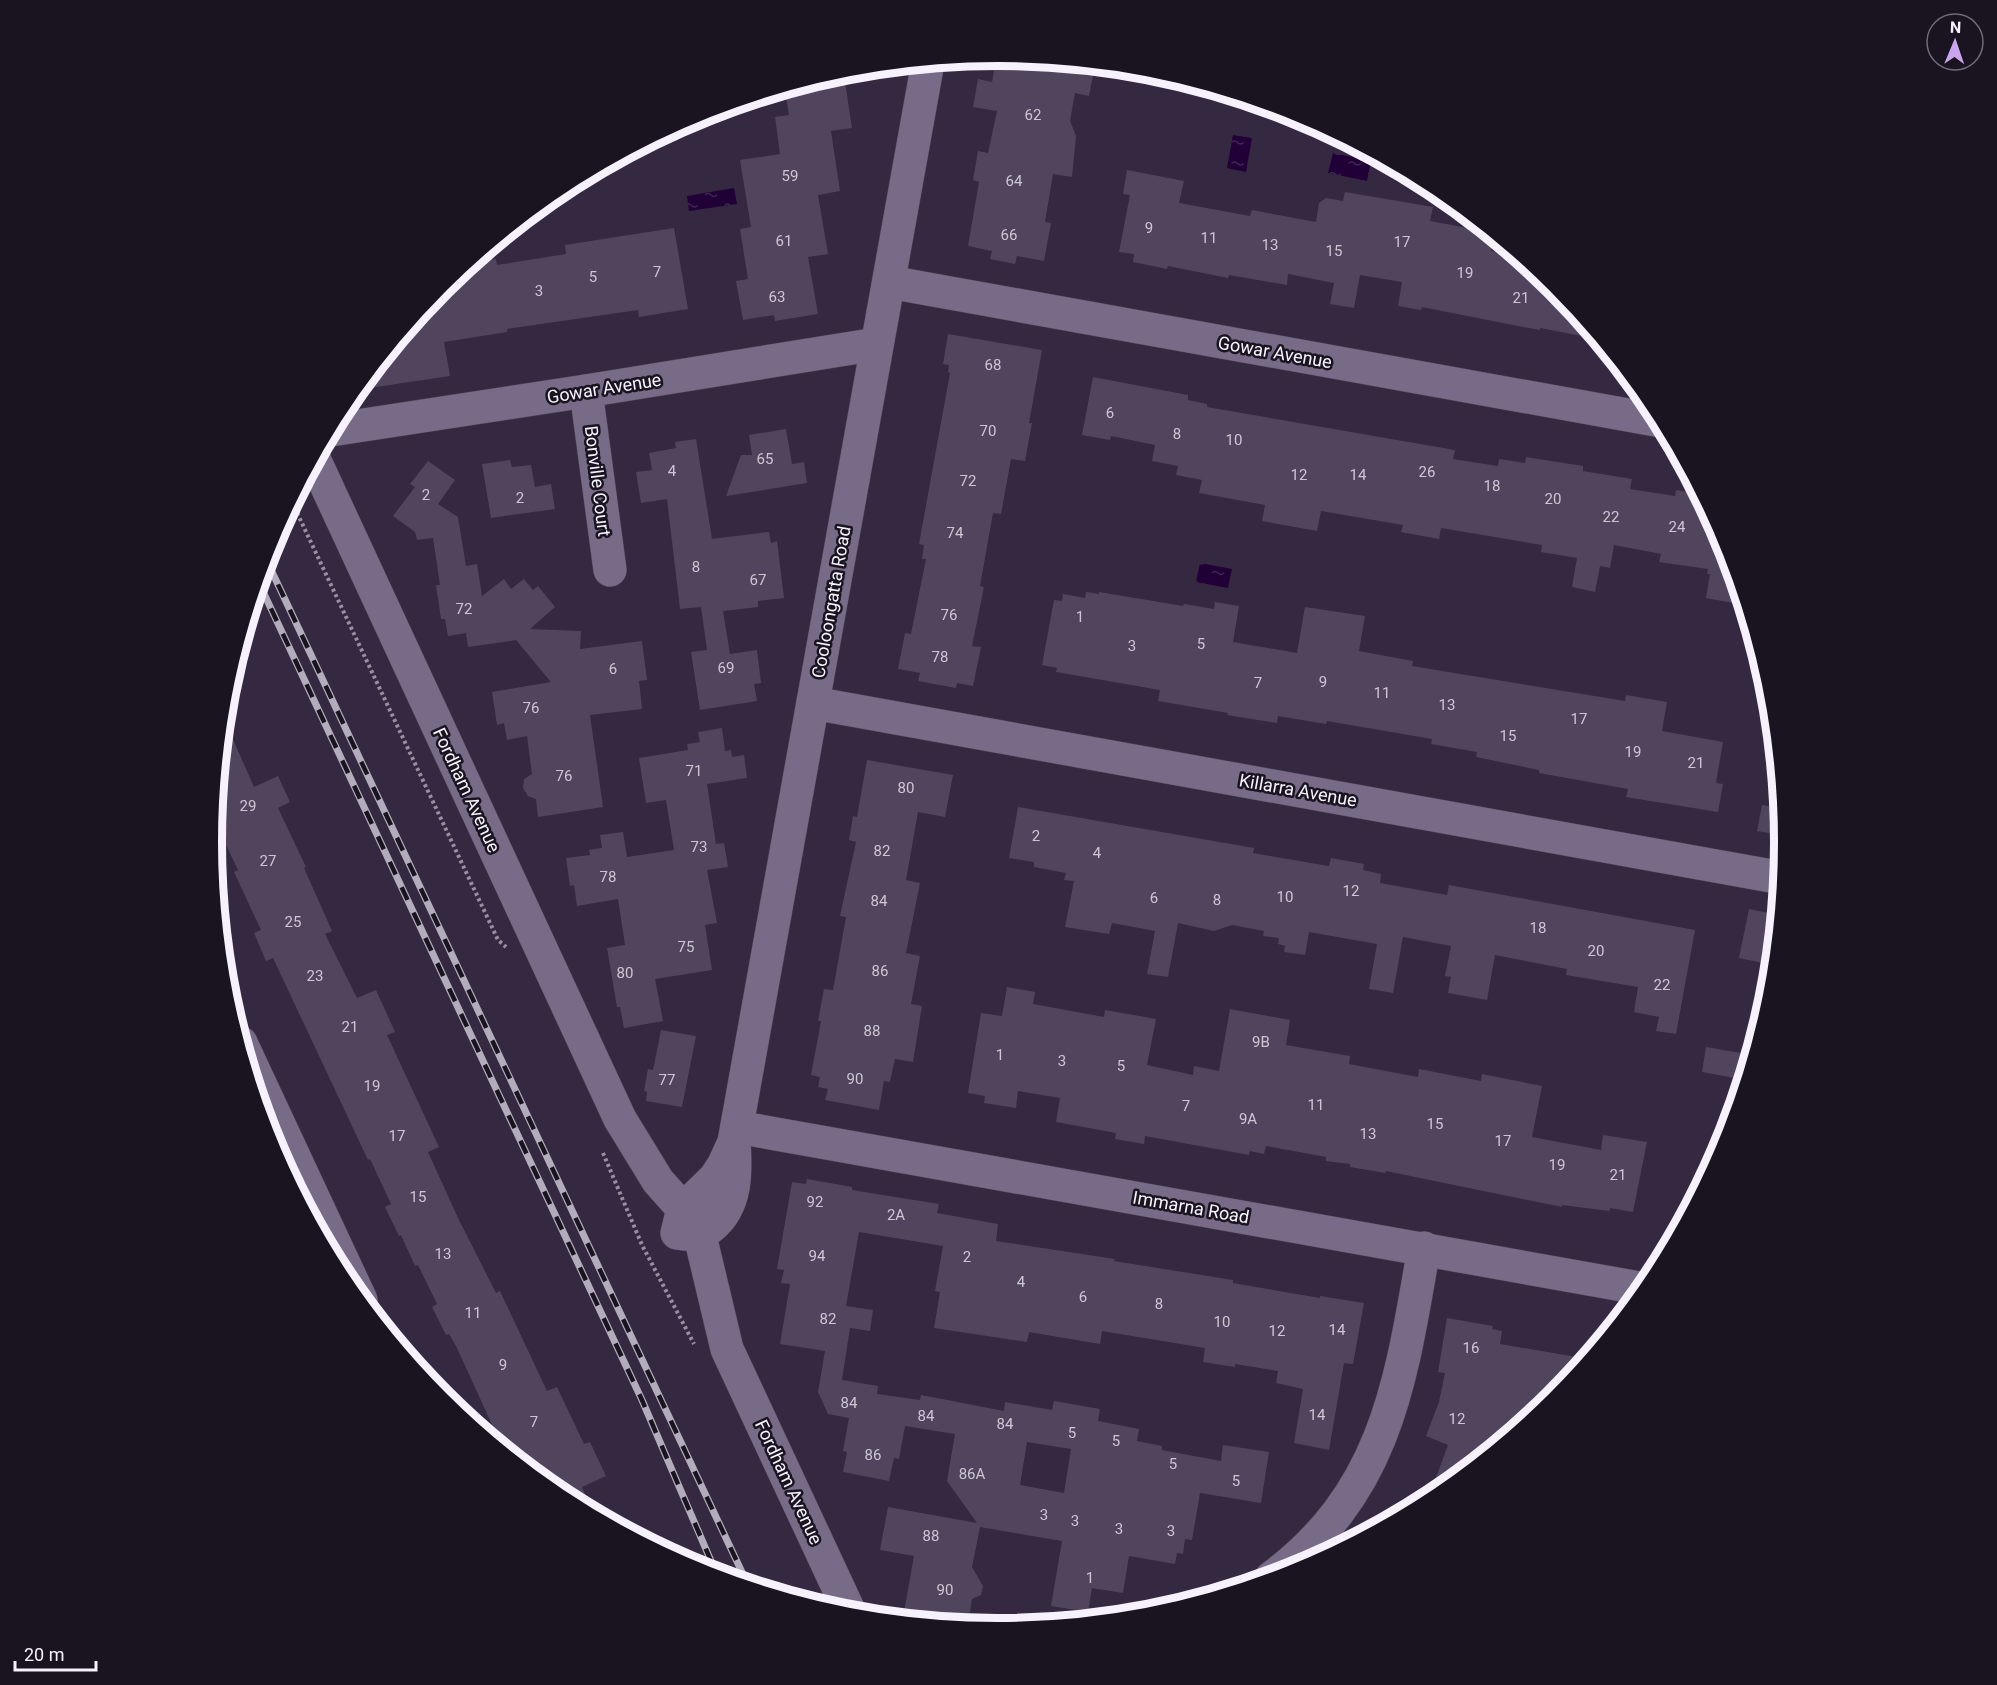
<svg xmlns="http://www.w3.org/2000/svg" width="1997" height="1685" font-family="Roboto,sans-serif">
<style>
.water{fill:url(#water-ripples)}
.building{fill:#51455e;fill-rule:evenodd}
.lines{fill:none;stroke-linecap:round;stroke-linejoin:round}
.minor-casing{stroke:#50475a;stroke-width:34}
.path{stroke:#9890a1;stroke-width:4;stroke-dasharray:3 3;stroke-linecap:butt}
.minor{stroke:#786b87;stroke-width:33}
.rail-casing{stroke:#b3acbc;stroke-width:7}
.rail{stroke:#19141f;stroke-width:4.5;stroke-dasharray:14;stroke-linecap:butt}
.labels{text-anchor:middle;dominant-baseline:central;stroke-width:5;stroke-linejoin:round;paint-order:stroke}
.number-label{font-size:15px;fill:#cdc6d5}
.street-label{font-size:18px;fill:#f6f1fd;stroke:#19141f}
.rim{fill:none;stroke:#f6f1fd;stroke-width:8}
</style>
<defs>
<pattern id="water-ripples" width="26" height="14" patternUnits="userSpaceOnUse" patternTransform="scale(1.5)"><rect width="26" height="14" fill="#210037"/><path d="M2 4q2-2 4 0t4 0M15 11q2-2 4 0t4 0" fill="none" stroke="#422655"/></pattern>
</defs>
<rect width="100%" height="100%" fill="#342940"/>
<g class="water">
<polygon points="1233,135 1252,138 1246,172 1227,168"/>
<polygon points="1333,153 1371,161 1367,181 1328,173"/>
<polygon points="734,188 737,204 689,211 687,196"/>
<polygon points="1200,563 1232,569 1228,588 1196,582"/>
</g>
<g class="building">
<polygon points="997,56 1095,65 1089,96 1075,93 1070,121 1076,136 1072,177 1053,174 1045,222 1051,223 1044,261 1017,256 1015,264 990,259 992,251 968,246 979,182 973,180 978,151 988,153 997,111 973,107 978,79 992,82"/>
<polygon points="845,82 852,128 831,131 840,191 818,195 828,254 808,257 818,314 775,321 774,315 743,320 736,281 748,279 740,229 751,227 740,160 780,154 775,117 789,115 785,90"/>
<polygon points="1127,170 1184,181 1179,203 1250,216 1252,210 1316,222 1319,203 1326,198 1343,201 1345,192 1433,207 1430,221 1489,232 1494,236 1491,251 1518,255 1555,286 1598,339 1540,328 1540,330 1518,326 1422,307 1421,310 1398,306 1402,282 1360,275 1354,308 1330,304 1334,283 1288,274 1287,285 1229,275 1228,278 1168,266 1167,269 1133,262 1134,254 1119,252 1130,195 1123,194"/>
<polygon points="674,228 688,309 639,317 638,310 507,329 507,332 444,342 450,376 356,390 442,286 470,263 496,259 497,265 566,254 565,245"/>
<polygon points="948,334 1042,350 1029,423 1032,423 1025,461 1011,459 1001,514 993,513 980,586 984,587 972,646 981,647 973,686 957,683 956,688 918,681 920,673 898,669 905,633 911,634 926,559 922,559 924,545 919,544 950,373 948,372 949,365 943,364"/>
<polygon points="1093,377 1188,395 1188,400 1207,404 1207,407 1455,450 1453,459 1498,466 1499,459 1525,463 1526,457 1583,466 1583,471 1632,479 1630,489 1675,496 1676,490 1700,494 1726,542 1745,605 1706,598 1710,574 1707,574 1708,569 1659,562 1661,554 1614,545 1610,568 1600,566 1595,592 1572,587 1577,558 1541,552 1542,545 1441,528 1439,539 1401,532 1403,525 1321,511 1317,531 1262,521 1265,505 1199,493 1202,480 1176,475 1178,466 1152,461 1155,445 1111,436 1110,440 1082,435"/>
<polygon points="786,429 792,464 804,462 807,483 726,496 741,455 752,455 749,435"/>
<polygon points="696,439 712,539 769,532 771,543 777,541 784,598 758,601 758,607 723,611 730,654 757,650 761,683 754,684 757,701 700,710 691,652 707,650 701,607 680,609 667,499 641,503 636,472 652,470 649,453 676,448 675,442"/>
<polygon points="510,460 512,467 531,465 535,487 551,484 555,509 491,518 482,464"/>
<polygon points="428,461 455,480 438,504 458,517 466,566 477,564 482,596 504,579 511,589 524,579 533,590 538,586 555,607 530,629 581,631 580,649 642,641 647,680 639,681 642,709 590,715 603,807 538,817 536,799 528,796 523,788 524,779 532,774 527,736 507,740 504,723 497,725 492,692 551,682 516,640 468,647 466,633 448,636 445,619 441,619 436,585 440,585 433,538 417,540 415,532 393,516 415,487 410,484"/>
<polygon points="1086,592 1099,594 1099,592 1183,606 1184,604 1214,609 1215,602 1239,606 1233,642 1297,653 1305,607 1365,616 1359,651 1413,661 1412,666 1625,701 1626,695 1667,702 1662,731 1723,742 1716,783 1723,784 1718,812 1626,797 1628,789 1539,773 1539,770 1476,757 1477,752 1431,744 1432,739 1327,721 1326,724 1278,716 1277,723 1227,715 1228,713 1158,701 1160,690 1056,672 1057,668 1042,665 1054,600 1062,601 1063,594 1085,598"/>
<polygon points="224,719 254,787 278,776 290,802 278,808 306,867 304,868 332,931 325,934 357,998 376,990 395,1032 387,1035 439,1147 428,1152 458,1218 496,1293 500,1291 547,1391 557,1387 584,1444 590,1442 606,1476 582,1487 594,1515 561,1497 497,1444 491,1431 494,1429 456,1346 449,1334 446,1335 432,1307 437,1304 418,1265 415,1266 401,1235 399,1236 385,1207 391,1204 370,1159 368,1160 273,958 266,961 254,933 261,930 234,872 238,870 214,820"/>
<polygon points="722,728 725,751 731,750 732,757 744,755 747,778 707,784 716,844 724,843 728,867 707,870 717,923 705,925 712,970 655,979 663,1021 624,1028 620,1007 617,1007 607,948 625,945 618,899 577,906 574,885 570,886 566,858 590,855 589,850 602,848 600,835 623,832 627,857 674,850 666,800 646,803 639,758 688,750 687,744 700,742 698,732"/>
<polygon points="867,760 953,775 945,817 918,812 906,880 920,883 906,953 920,956 911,1004 922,1006 913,1062 895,1059 890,1082 884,1081 879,1110 825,1100 828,1089 818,1087 820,1077 811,1075 821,1021 818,1021 824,989 833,990 846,917 840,916 856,842 849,840 853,816 857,817"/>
<polygon points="1762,805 1782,809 1785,836 1757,831"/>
<polygon points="1018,807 1254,848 1253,853 1329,866 1331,858 1364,864 1363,870 1381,874 1380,883 1447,895 1449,885 1695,930 1676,1034 1656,1031 1659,1017 1634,1012 1638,987 1566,975 1567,969 1495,955 1487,1000 1448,993 1451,977 1445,976 1451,946 1403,937 1393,993 1369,989 1377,944 1309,932 1305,955 1284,952 1285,946 1278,944 1279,938 1263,936 1264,931 1232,925 1214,931 1178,923 1168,977 1147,974 1155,931 1112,923 1109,934 1065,927 1074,881 1064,880 1066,873 1034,867 1034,862 1009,858"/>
<polygon points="1749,909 1778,915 1773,965 1739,958"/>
<polygon points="1007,987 1035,992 1033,1004 1104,1017 1105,1010 1156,1019 1147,1065 1193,1075 1194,1066 1219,1071 1230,1009 1290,1020 1286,1045 1350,1056 1349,1064 1418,1077 1419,1069 1481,1081 1482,1074 1542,1086 1532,1137 1601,1150 1603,1135 1647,1142 1633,1212 1610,1208 1610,1211 1562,1205 1562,1207 1386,1171 1385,1173 1350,1167 1350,1164 1326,1161 1326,1157 1266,1146 1264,1154 1250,1151 1249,1155 1145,1136 1144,1144 1115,1139 1116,1133 1056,1122 1060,1098 1018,1091 1016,1108 984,1103 985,1096 968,1093 981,1013 1002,1016"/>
<polygon points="661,1030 696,1036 682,1107 646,1101 647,1092 644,1091 648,1069 653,1070"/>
<polygon points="1706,1047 1752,1055 1745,1080 1702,1072"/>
<path d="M807 1179 852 1187V1190L939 1204 937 1213 998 1224 996 1241 1115 1259 1114 1261 1233 1280V1283L1320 1298V1296L1364 1303 1353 1364 1344 1363 1329 1450 1294 1443 1303 1389 1276 1383 1278 1371 1235 1364V1367L1203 1362 1205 1348 1102 1331 1100 1344 1029 1332 1027 1342 934 1328 940 1292 935 1291 943 1246 859 1232 846 1306 873 1310 870 1331 850 1328 842 1380 878 1386 877 1394 920 1400 921 1395 1004 1411 1005 1402 1052 1410 1054 1401 1100 1409 1098 1421 1139 1429 1137 1441 1162 1446V1450L1221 1461 1223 1445 1269 1452 1261 1503 1200 1493 1192 1540 1185 1539 1183 1554 1177 1553 1175 1564 1129 1556 1123 1593 1092 1588 1088 1612 1051 1606 1062 1541 980 1527 972 1567 983 1586 981 1595 972 1599 968 1624 904 1612 914 1556 880 1550 888 1507 977 1523 947 1481 955 1434 905 1426 899 1459 894 1458 889 1481 843 1472 847 1452 843 1451 849 1418 828 1414 818 1392 825 1351 780 1344 790 1284 781 1283 784 1270 777 1269 792 1182 806 1184ZM1027 1442 1071 1449 1064 1493 1020 1485Z"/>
<polygon points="1447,1318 1493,1326 1492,1329 1502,1331 1500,1344 1588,1359 1555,1399 1435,1497 1427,1502 1448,1445 1426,1436 1439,1402 1445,1373 1438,1372"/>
</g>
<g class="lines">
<g class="minor-casing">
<g id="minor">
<polyline points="889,282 1661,421"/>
<polyline points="586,391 610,570"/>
<polyline points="331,430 586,391 877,344"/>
<polyline points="315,461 620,1119 658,1181 683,1209 701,1240 727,1349 851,1615"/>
<polyline points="813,703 1782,878"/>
<polyline points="241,1043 361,1300"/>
<polyline points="737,1127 1645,1289"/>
<path d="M734 1142C736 1171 737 1205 712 1226 707 1230 702 1234 696 1234 690 1235 683 1234 677 1233L683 1209 715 1178 723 1166 734 1142 928 62"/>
<path d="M1271 1578C1387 1492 1401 1381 1424 1248"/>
</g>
</g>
<g class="path">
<polyline points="292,502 498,940 506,947"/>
<polyline points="603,1153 642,1245 694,1344"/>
</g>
<use href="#minor" class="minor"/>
<g class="rail-casing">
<g id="rail">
<polyline points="266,559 748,1585"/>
<polyline points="259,583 642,1400 717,1575"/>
</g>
</g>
<use href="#rail" class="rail"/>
</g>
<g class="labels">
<g class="number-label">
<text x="1033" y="115">62</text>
<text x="790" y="176">59</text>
<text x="1014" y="181">64</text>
<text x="1149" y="228">9</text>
<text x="1009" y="235">66</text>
<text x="1209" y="238">11</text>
<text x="784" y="241">61</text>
<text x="1402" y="242">17</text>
<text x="1270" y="245">13</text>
<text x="1334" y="251">15</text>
<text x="657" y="272">7</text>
<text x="1465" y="273">19</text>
<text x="593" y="277">5</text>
<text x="539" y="291">3</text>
<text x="777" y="297">63</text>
<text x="1521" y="298">21</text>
<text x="993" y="365">68</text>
<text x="1110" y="413">6</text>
<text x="988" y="431">70</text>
<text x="1177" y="434">8</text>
<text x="1234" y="440">10</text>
<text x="765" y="459">65</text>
<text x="672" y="471">4</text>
<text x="1427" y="472">26</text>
<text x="1299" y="475">12</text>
<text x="1358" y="475">14</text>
<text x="968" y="481">72</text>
<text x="1492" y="486">18</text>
<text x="426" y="495">2</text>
<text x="520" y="498">2</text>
<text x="1553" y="499">20</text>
<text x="1611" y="517">22</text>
<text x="1677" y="527">24</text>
<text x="955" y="533">74</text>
<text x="696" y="567">8</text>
<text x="758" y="580">67</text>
<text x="464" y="609">72</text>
<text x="949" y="615">76</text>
<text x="1080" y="617">1</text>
<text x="1201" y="644">5</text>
<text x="1132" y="646">3</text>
<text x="940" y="657">78</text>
<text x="726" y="668">69</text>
<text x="613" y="669">6</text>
<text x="1323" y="682">9</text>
<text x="1258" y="683">7</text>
<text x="1382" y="693">11</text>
<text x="1447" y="705">13</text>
<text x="531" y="708">76</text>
<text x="1579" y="719">17</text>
<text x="1508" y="736">15</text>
<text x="1633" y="752">19</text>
<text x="1696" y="763">21</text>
<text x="694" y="771">71</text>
<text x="564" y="776">76</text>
<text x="906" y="788">80</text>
<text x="248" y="806">29</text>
<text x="1036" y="836">2</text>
<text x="699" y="847">73</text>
<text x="882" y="851">82</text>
<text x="1097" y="853">4</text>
<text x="268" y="861">27</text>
<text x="608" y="877">78</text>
<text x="1351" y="891">12</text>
<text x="1285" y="897">10</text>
<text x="1154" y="898">6</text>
<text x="1217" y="900">8</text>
<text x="879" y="901">84</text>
<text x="293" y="922">25</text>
<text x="1538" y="928">18</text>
<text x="686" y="947">75</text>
<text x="1596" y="951">20</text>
<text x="880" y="971">86</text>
<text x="625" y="973">80</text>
<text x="315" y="976">23</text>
<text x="1662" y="985">22</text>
<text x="350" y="1027">21</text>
<text x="872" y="1031">88</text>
<text x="1261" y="1042">9B</text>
<text x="1000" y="1055">1</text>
<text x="1062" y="1061">3</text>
<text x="1121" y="1066">5</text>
<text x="855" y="1079">90</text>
<text x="667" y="1080">77</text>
<text x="372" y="1086">19</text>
<text x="1316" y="1105">11</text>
<text x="1186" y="1106">7</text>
<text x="1248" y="1119">9A</text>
<text x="1435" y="1124">15</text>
<text x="1368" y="1134">13</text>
<text x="397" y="1136">17</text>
<text x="1503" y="1141">17</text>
<text x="1557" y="1165">19</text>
<text x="1618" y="1175">21</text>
<text x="418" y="1197">15</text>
<text x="815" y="1202">92</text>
<text x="896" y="1215">2A</text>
<text x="443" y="1254">13</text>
<text x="817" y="1256">94</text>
<text x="967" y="1257">2</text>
<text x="1021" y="1282">4</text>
<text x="1083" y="1297">6</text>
<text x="1159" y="1304">8</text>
<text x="473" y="1313">11</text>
<text x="828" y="1319">82</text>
<text x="1222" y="1322">10</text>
<text x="1337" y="1330">14</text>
<text x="1277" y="1331">12</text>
<text x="1471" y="1348">16</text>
<text x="503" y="1365">9</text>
<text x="849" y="1403">84</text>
<text x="1317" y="1415">14</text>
<text x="926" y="1416">84</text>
<text x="1457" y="1419">12</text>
<text x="534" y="1422">7</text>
<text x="1005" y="1424">84</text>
<text x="1072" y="1433">5</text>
<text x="1116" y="1441">5</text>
<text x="873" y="1455">86</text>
<text x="1173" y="1464">5</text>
<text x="972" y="1474">86A</text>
<text x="1236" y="1481">5</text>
<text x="1044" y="1515">3</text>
<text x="1075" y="1521">3</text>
<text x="1119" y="1529">3</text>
<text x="1171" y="1531">3</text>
<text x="931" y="1536">88</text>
<text x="1090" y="1578">1</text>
<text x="945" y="1590">90</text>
</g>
<g class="street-label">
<text transform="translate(1275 352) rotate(10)">Gowar Avenue</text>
<text transform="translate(604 388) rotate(-9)">Gowar Avenue</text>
<text transform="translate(598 481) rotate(83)">Bonville Court</text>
<text transform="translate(831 602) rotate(-80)">Cooloongatta Road</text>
<text transform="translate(467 790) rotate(65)">Fordham Avenue</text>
<text transform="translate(1298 790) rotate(10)">Killarra Avenue</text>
<text transform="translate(1191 1207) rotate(10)">Immarna Road</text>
<text transform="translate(789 1482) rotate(65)">Fordham Avenue</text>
</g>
</g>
<path d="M0 0H1997V1685H0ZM222 842a776 776 0 1 1 1552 0a776 776 0 1 1-1552 0Z" fill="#19141f" fill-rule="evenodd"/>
<path class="rim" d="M222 842a776 776 0 1 1 1552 0a776 776 0 1 1-1552 0Z"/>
<g transform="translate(1955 42) rotate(2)"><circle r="28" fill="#19141f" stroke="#716c78" stroke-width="1.5"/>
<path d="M0-4.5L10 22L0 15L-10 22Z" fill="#c9a5ee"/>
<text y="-9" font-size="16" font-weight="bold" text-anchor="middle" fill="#f6f1fd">N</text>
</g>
<path d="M15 1661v9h81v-9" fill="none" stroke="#f6f1fd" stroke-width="3"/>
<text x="24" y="1661" font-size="18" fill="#f6f1fd" stroke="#19141f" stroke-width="4.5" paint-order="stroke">20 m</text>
</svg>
